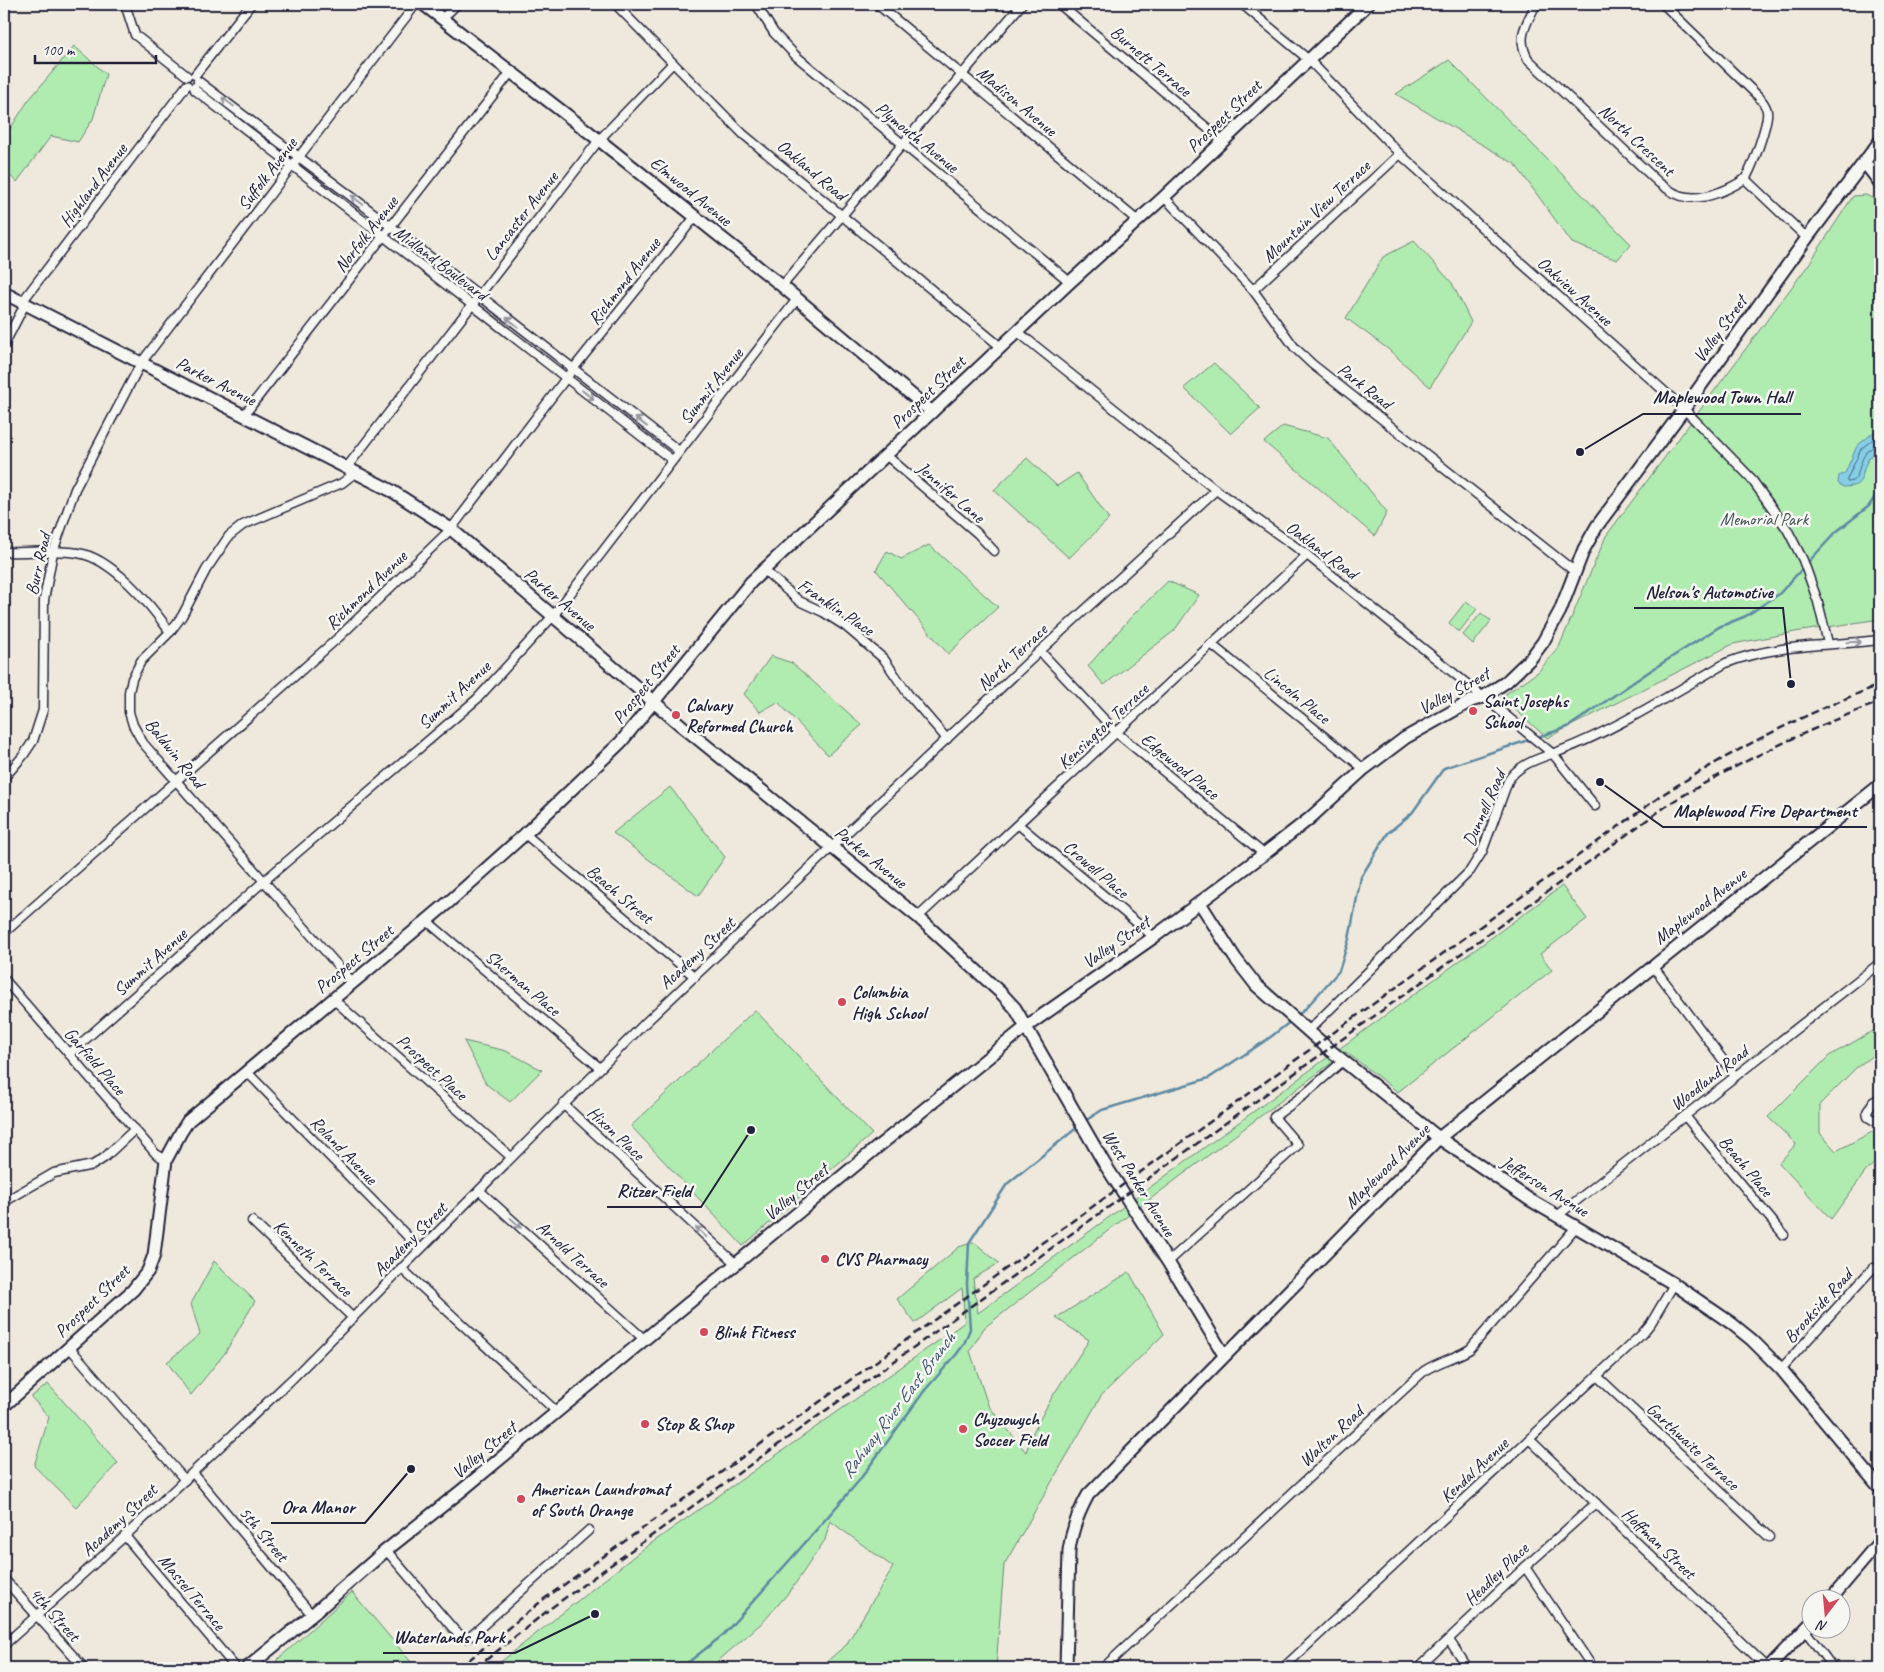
<svg xmlns="http://www.w3.org/2000/svg" width="1884" height="1672" font-family="Caveat,sans-serif">
<style>
.green{fill:#b0ebb0;stroke:#698676}
.water{fill:#85cee6;stroke:#5d89a2}
.lines{fill:none;stroke-linecap:round;stroke-linejoin:round}
.shore{stroke:#4a677f;stroke-width:1}
.stream{stroke:#5d89a2;stroke-width:2.5}
.street-casing{stroke:#22223b;stroke-width:11}
.secondary-casing{stroke:#22223b;stroke-width:15}
.street{stroke:#f6f6f2;stroke-width:8}
.secondary{stroke:#f6f6f2;stroke-width:11}
.rail{stroke:#22223b;stroke-width:2.5;stroke-dasharray:8 4;stroke-linecap:butt}
.oneway{stroke:#9797a0}
.poi-dot{fill:#d1495b;stroke:#f6f6f2;stroke-width:2}
.labels{text-anchor:middle;dominant-baseline:central;stroke-width:5;stroke-linejoin:round;paint-order:stroke}
.street-label{font-size:18px;fill:#22223b;stroke:#f6f6f2}
.park-label{font-size:18px;fill:#465458;stroke:#f6f6f2}
.poi-label{font-size:18px;font-weight:bold;fill:#22223b;stroke:#f6f6f2;text-anchor:start}
.water-label{font-size:19px;font-style:italic;fill:#40566e;stroke:#f6f6f2}
.leader{fill:none;stroke:#22223b;stroke-width:2}
.callout-dot{fill:#22223b;stroke:#f6f6f2;stroke-width:2}
.callout-label{font-size:19px;text-anchor:middle;font-weight:bold;fill:#22223b;stroke:#f6f6f2;stroke-width:5;stroke-linejoin:round;paint-order:stroke}
</style>
<rect width="100%" height="100%" fill="#efe9dd"/>
<filter id="ink" filterUnits="userSpaceOnUse"><feTurbulence type="fractalNoise" baseFrequency=".02" numOctaves="2"/><feDisplacementMap in="SourceGraphic" scale="10" xChannelSelector="R" yChannelSelector="G"/><feConvolveMatrix kernelMatrix="1 2 1 2 8 2 1 2 1" color-interpolation-filters="sRGB"/></filter>
<g filter="url(#ink)">
<g class="green">
<polygon points="74,46 106,74 93,119 78,142 51,136 17,182 4,170 4,138 28,101"/>
<polygon points="1449,60 1631,244 1617,260 1572,243 1515,164 1396,94"/>
<polygon points="1866,195 1880,202 1880,619 1795,632 1733,644 1547,738 1501,697 1538,672 1559,647 1606,536 1809,264 1853,196"/>
<polygon points="1414,241 1452,283 1471,322 1430,387 1388,349 1346,318 1383,257"/>
<polygon points="1214,363 1260,408 1231,434 1184,388"/>
<polygon points="1283,426 1328,438 1387,512 1375,536 1264,442"/>
<polygon points="1027,458 1057,486 1077,473 1109,519 1069,558 994,490"/>
<polygon points="929,545 998,607 948,654 876,570 887,551 901,559"/>
<polygon points="1168,581 1199,595 1174,631 1104,685 1088,666 1132,616"/>
<polygon points="1466,601 1477,609 1459,632 1449,623"/>
<polygon points="1481,613 1491,621 1473,644 1463,635"/>
<polygon points="771,656 792,663 862,725 828,755 778,702 760,712 744,694"/>
<polygon points="670,787 725,857 698,896 613,833"/>
<polygon points="1562,886 1587,919 1540,954 1552,970 1398,1092 1346,1052 1109,1230 984,1328 970,1351 988,1405 1026,1452 1033,1432 1052,1397 1089,1340 1056,1318 1129,1272 1164,1334 1101,1396 1004,1565 996,1668 819,1668 846,1645 893,1567 830,1521 825,1540 791,1590 764,1621 710,1668 493,1668 643,1549 965,1322 962,1288 915,1323 897,1299 959,1247 974,1242 999,1263 973,1279 978,1313"/>
<polygon points="755,1010 872,1134 743,1246 631,1126"/>
<polygon points="1880,1027 1880,1050 1856,1068 1820,1104 1820,1133 1836,1151 1874,1131 1880,1126 1880,1158 1866,1171 1831,1219 1779,1163 1796,1144 1768,1117 1829,1056"/>
<polygon points="464,1041 506,1051 542,1070 510,1102 486,1084"/>
<polygon points="214,1261 255,1301 225,1353 191,1395 167,1362 200,1334 191,1304"/>
<polygon points="48,1384 118,1463 76,1507 34,1466 49,1417 31,1397"/>
<polygon points="352,1592 416,1668 282,1668 276,1661"/>
</g>
<path class="water" d="M1880 427V449C1875 452 1871 454 1868 460 1859 475 1867 487 1843 487L1838 483 1839 476 1845 473 1857 446Z"/>
<g class="lines">
<path class="shore" d="M1880 433 1861 449 1847 479V482C1865 483 1853 449 1880 445"/>
<g class="stream">
<polyline points="1297,1016 1305,1009 1339,971 1349,939 1361,877 1388,833 1412,813 1444,768 1568,727 1653,669 1719,627 1746,616 1779,594 1836,532 1869,506 1880,489"/>
<polyline points="1085,1121 1102,1110 1209,1078 1268,1039 1291,1021"/>
<polyline points="681,1668 723,1635 797,1552 858,1482 925,1390 956,1355 964,1344 970,1329 967,1284 969,1243 1007,1184 1079,1126"/>
</g>
<g class="street-casing">
<g id="street">
<polyline points="125,4 135,35 187,76"/>
<polyline points="615,4 743,134 1001,347"/>
<polyline points="756,4 774,33 796,56 1070,282"/>
<polyline points="877,4 1138,221"/>
<polyline points="1059,4 1224,142"/>
<polyline points="1242,4 1309,60 1400,154 1684,409 1750,477 1787,529 1803,560 1818,602 1828,643"/>
<path d="M1536 4C1526 25 1516 37 1528 59L1659 183C1668 189 1676 196 1687 197 1706 200 1730 189 1745 179L1807 238"/>
<path d="M1663 4 1759 97C1762 101 1766 105 1767 111 1769 121 1752 169 1745 179"/>
<polyline points="4,8 7,4"/>
<polyline points="442,19 457,4"/>
<polyline points="195,75 251,4"/>
<polyline points="198,81 384,221 679,451"/>
<polyline points="194,87 195,90 672,460"/>
<polyline points="1164,197 1253,290 1295,348 1312,364 1574,571"/>
<polyline points="782,286 1022,4"/>
<polyline points="1253,290 1400,154"/>
<polyline points="22,302 187,85"/>
<polyline points="1018,332 1216,490 1307,555 1492,704 1553,754 1595,806"/>
<polyline points="4,345 25,304"/>
<polyline points="244,415 511,72"/>
<polyline points="887,456 977,533 994,551"/>
<polyline points="347,467 599,140 673,63"/>
<path d="M4 552C28 553 54 549 78 553 112 558 151 605 170 632"/>
<polyline points="764,570 799,601 823,612 845,626 884,659 908,694 947,739"/>
<polyline points="1211,644 1364,769"/>
<polyline points="1040,651 1117,733 1264,854"/>
<polyline points="4,778 23,756 33,741 43,710 44,600 53,552 75,489 141,363 416,4"/>
<polyline points="1019,825 1154,937"/>
<polyline points="525,834 695,977"/>
<polyline points="918,917 1307,555"/>
<polyline points="427,921 600,1068"/>
<polyline points="4,933 339,637 451,529 573,369 695,217"/>
<polyline points="1653,966 1735,1076"/>
<polyline points="4,979 156,1154 166,1160"/>
<polyline points="353,983 143,743 133,725 129,712 129,692 132,679 141,661 170,632 182,616 206,570 229,536 243,525 342,483 356,472"/>
<polyline points="333,999 511,1157"/>
<path d="M1308 1031 1470 871 1482 852 1508 781C1519 763 1541 758 1560 751 1617 729 1673 693 1726 663 1775 644 1829 646 1880 640"/>
<polyline points="69,1054 264,881 477,699 553,616 797,299"/>
<polyline points="247,1072 420,1249"/>
<polyline points="1880,1098 1873,1102 1867,1112 1868,1117 1873,1120 1880,1118"/>
<polyline points="563,1104 737,1265"/>
<polyline points="1685,1116 1784,1235"/>
<polyline points="480,1191 645,1340"/>
<polyline points="4,1202 54,1173 93,1165 104,1158 135,1129"/>
<polyline points="1557,1216 1880,963"/>
<polyline points="252,1221 353,1318"/>
<polyline points="1168,1262 1298,1145 1274,1117 1305,1094 1343,1061"/>
<polyline points="401,1268 557,1412"/>
<polyline points="69,1347 185,1480"/>
<polyline points="1781,1369 1873,1268 1880,1269"/>
<polyline points="1597,1376 1769,1537"/>
<polyline points="1529,1439 1768,1668"/>
<polyline points="193,1473 312,1615"/>
<polyline points="125,1536 236,1668"/>
<polyline points="386,1550 456,1632 466,1638 471,1636 589,1530"/>
<polyline points="1525,1567 1593,1668"/>
<polyline points="4,1579 84,1668"/>
<polyline points="1805,1630 1833,1668"/>
<polyline points="1449,1640 1468,1668"/>
<polyline points="4,1645 125,1536 292,1379 644,1024 1040,651 1216,490"/>
<path d="M1103 1668 1424 1371C1439 1361 1456 1358 1470 1349L1576 1227"/>
<polyline points="1283,1668 1641,1335 1651,1323 1674,1284"/>
<polyline points="1418,1668 1525,1567 1596,1503"/>
</g>
</g>
<g class="secondary-casing">
<g id="secondary">
<polyline points="423,4 599,140 782,286 932,412"/>
<polyline points="1865,163 1880,183"/>
<polyline points="4,293 392,491 451,529 682,726 918,917 1002,994 1015,1008 1104,1163 1168,1262 1224,1355"/>
<polyline points="1200,903 1235,958 1256,985 1331,1051 1439,1138 1530,1200 1674,1284 1731,1323 1752,1340 1781,1369 1880,1488"/>
<polyline points="4,1406 133,1290 148,1271 154,1255 166,1160 181,1132 188,1121 450,901 525,834 621,742 751,582 1070,282 1164,197 1368,4"/>
<polyline points="1830,1600 1880,1541"/>
<polyline points="247,1668 312,1615 384,1552 461,1491 880,1145 1027,1026 1154,937 1264,854 1309,819 1364,769 1405,738 1471,701 1483,697 1506,682 1531,658 1543,642 1560,611 1584,549 1597,526 1684,409 1807,238 1880,141"/>
<path d="M1066 1668 1069 1550C1072 1529 1078 1513 1088 1495L1439 1138 1880 785"/>
<polyline points="1768,1668 1812,1622"/>
</g>
</g>
<use href="#street" class="street"/>
<use href="#secondary" class="secondary"/>
<g class="rail">
<path d="M459 1668 544 1599 1106 1197 1665 793C1734 750 1805 713 1880 685"/>
<path d="M476 1668 551 1608 1672 802C1738 763 1808 729 1880 702"/>
</g>
</g>
<defs><path id="oneway-shaft" d="M-6 0H5M1.5-3L5.5 0L1.5 3" fill="none" stroke-width="1.6" stroke-linecap="round" stroke-linejoin="round" transform="scale(1.25)"/></defs>
<g class="oneway">
<use href="#oneway-shaft" transform="translate(228 102) rotate(-143)"/>
<use href="#oneway-shaft" transform="translate(357 200) rotate(-143)"/>
<use href="#oneway-shaft" transform="translate(512 322) rotate(-142)"/>
<use href="#oneway-shaft" transform="translate(588 395) rotate(38)"/>
<use href="#oneway-shaft" transform="translate(641 422) rotate(-142)"/>
<use href="#oneway-shaft" transform="translate(1854 642) rotate(-2)"/>
<use href="#oneway-shaft" transform="translate(516 1223) rotate(42)"/>
<use href="#oneway-shaft" transform="translate(701 1232) rotate(-137)"/>
</g>
</g>
<g class="poi-dot">
<circle cx="1473" cy="711" r="5"/>
<circle cx="676" cy="715" r="5"/>
<circle cx="842" cy="1002" r="5"/>
<circle cx="825" cy="1259" r="5"/>
<circle cx="704" cy="1332" r="5"/>
<circle cx="645" cy="1424" r="5"/>
<circle cx="963" cy="1429" r="5"/>
<circle cx="521" cy="1499" r="5"/>
</g>
<g class="labels">
<g class="street-label">
<text transform="translate(1151 61) rotate(40)">Burnett Terrace</text>
<text transform="translate(1017 101) rotate(40)">Madison Avenue</text>
<text transform="translate(1224 116) rotate(-44)">Prospect Street</text>
<text transform="translate(917 137) rotate(39)">Plymouth Avenue</text>
<text transform="translate(1637 140) rotate(43)">North Crescent</text>
<text transform="translate(812 170) rotate(40)">Oakland Road</text>
<text transform="translate(267 174) rotate(-53)">Suffolk Avenue</text>
<text transform="translate(93 185) rotate(-53)">Highland Avenue</text>
<text transform="translate(691 191) rotate(39)">Elmwood Avenue</text>
<text transform="translate(1316 211) rotate(-43)">Mountain View Terrace</text>
<text transform="translate(521 216) rotate(-52)">Lancaster Avenue</text>
<text transform="translate(366 234) rotate(-52)">Norfolk Avenue</text>
<text transform="translate(441 263) rotate(37)">Midland Boulevard</text>
<text transform="translate(624 281) rotate(-52)">Richmond Avenue</text>
<text transform="translate(1575 291) rotate(42)">Oakview Avenue</text>
<text transform="translate(1720 329) rotate(-54)">Valley Street</text>
<text transform="translate(216 381) rotate(27)">Parker Avenue</text>
<text transform="translate(711 386) rotate(-52)">Summit Avenue</text>
<text transform="translate(1365 386) rotate(38)">Park Road</text>
<text transform="translate(928 392) rotate(-44)">Prospect Street</text>
<text transform="translate(951 492) rotate(41)">Jennifer Lane</text>
<text transform="translate(1322 550) rotate(37)">Oakland Road</text>
<text transform="translate(38 564) rotate(-77)">Burr Road</text>
<text transform="translate(366 590) rotate(-44)">Richmond Avenue</text>
<text transform="translate(560 599) rotate(40)">Parker Avenue</text>
<text transform="translate(836 607) rotate(34)">Franklin Place</text>
<text transform="translate(1012 657) rotate(-43)">North Terrace</text>
<text transform="translate(646 684) rotate(-51)">Prospect Street</text>
<text transform="translate(1454 691) rotate(-29)">Valley Street</text>
<text transform="translate(454 695) rotate(-43)">Summit Avenue</text>
<text transform="translate(1297 695) rotate(39)">Lincoln Place</text>
<text transform="translate(1103 726) rotate(-43)">Kensington Terrace</text>
<text transform="translate(175 753) rotate(51)">Baldwin Road</text>
<text transform="translate(1180 766) rotate(39)">Edgewood Place</text>
<text transform="translate(1484 808) rotate(-66)">Dunnell Road</text>
<text transform="translate(871 857) rotate(39)">Parker Avenue</text>
<text transform="translate(1096 869) rotate(40)">Crowell Place</text>
<text transform="translate(620 894) rotate(40)">Beach Street</text>
<text transform="translate(1700 906) rotate(-38)">Maplewood Avenue</text>
<text transform="translate(1116 942) rotate(-35)">Valley Street</text>
<text transform="translate(697 953) rotate(-43)">Academy Street</text>
<text transform="translate(354 959) rotate(-40)">Prospect Street</text>
<text transform="translate(150 962) rotate(-42)">Summit Avenue</text>
<text transform="translate(523 983) rotate(40)">Sherman Place</text>
<text transform="translate(95 1061) rotate(49)">Garfield Place</text>
<text transform="translate(432 1067) rotate(42)">Prospect Place</text>
<text transform="translate(1709 1078) rotate(-38)">Woodland Road</text>
<text transform="translate(616 1133) rotate(43)">Hixon Place</text>
<text transform="translate(344 1150) rotate(46)">Roland Avenue</text>
<text transform="translate(1387 1166) rotate(-45)">Maplewood Avenue</text>
<text transform="translate(1746 1166) rotate(50)">Beach Place</text>
<text transform="translate(1139 1183) rotate(58)">West Parker Avenue</text>
<text transform="translate(1545 1186) rotate(32)">Jefferson Avenue</text>
<text transform="translate(796 1192) rotate(-40)">Valley Street</text>
<text transform="translate(410 1239) rotate(-45)">Academy Street</text>
<text transform="translate(573 1254) rotate(42)">Arnold Terrace</text>
<text transform="translate(313 1258) rotate(44)">Kenneth Terrace</text>
<text transform="translate(92 1301) rotate(-44)">Prospect Street</text>
<text transform="translate(1818 1306) rotate(-48)">Brookside Road</text>
<text transform="translate(1331 1436) rotate(-43)">Walton Road</text>
<text transform="translate(1693 1446) rotate(43)">Garthwaite Terrace</text>
<text transform="translate(484 1450) rotate(-40)">Valley Street</text>
<text transform="translate(1474 1470) rotate(-43)">Kendal Avenue</text>
<text transform="translate(119 1520) rotate(-43)">Academy Street</text>
<text transform="translate(264 1534) rotate(50)">5th Street</text>
<text transform="translate(1659 1543) rotate(44)">Hoffman Street</text>
<text transform="translate(1496 1574) rotate(-44)">Headley Place</text>
<text transform="translate(192 1592) rotate(50)">Massel Terrace</text>
<text transform="translate(55 1614) rotate(48)">4th Street</text>
</g>
<g class="park-label">
<text x="1764" y="519">Memorial Park</text>
</g>
<g class="poi-label">
<text x="1483" y="701">Saint Josephs<tspan x="1483" dy="21">School</tspan></text>
<text x="686" y="705">Calvary<tspan x="686" dy="21">Reformed Church</tspan></text>
<text x="852" y="992">Columbia<tspan x="852" dy="21">High School</tspan></text>
<text x="835" y="1259">CVS Pharmacy</text>
<text x="714" y="1332">Blink Fitness</text>
<text x="973" y="1419">Chyzowych<tspan x="973" dy="21">Soccer Field</tspan></text>
<text x="655" y="1424">Stop &amp; Shop</text>
<text x="531" y="1489">American Laundromat<tspan x="531" dy="21">of South Orange</tspan></text>
</g>
<g class="water-label">
<text transform="translate(898 1405) rotate(-53)">Rahway River East Branch</text>
</g>
</g>
<path class="leader" d="M1580 452L1643 414H1801M1791 684L1783 608H1634M1600 782L1663 827H1867M751 1130L701 1207H607M411 1469L365 1523H271M595 1614L515 1653H383"/>
<g class="callout-dot">
<circle cx="1580" cy="452" r="5"/>
<circle cx="1791" cy="684" r="5"/>
<circle cx="1600" cy="782" r="5"/>
<circle cx="751" cy="1130" r="5"/>
<circle cx="411" cy="1469" r="5"/>
<circle cx="595" cy="1614" r="5"/>
</g>
<g class="callout-label">
<text x="1722" y="403">Maplewood Town Hall</text>
<text x="1709" y="598">Nelson's Automotive</text>
<text x="1765" y="817">Maplewood Fire Department</text>
<text x="654" y="1197">Ritzer Field</text>
<text x="318" y="1513">Ora Manor</text>
<text x="449" y="1643">Waterlands Park</text>
</g>
<rect width="1884" height="1672" fill="none" stroke="#f6f6f2" stroke-width="20"/>
<rect x="10" y="10" width="1864" height="1652" fill="none" stroke="#22223b" stroke-width="2" filter="url(#ink)"/>
<g transform="translate(1826 1614) rotate(196)"><circle r="24" fill="#f6f6f2" stroke="#a1a1a9"/>
<path d="M0-4L9 19L0 12L-9 19Z" fill="#d1495b"/>
<text y="-8" font-size="14" font-weight="bold" text-anchor="middle" fill="#22223b">N</text>
</g>
<path d="M35 55v8h121v-8" fill="none" stroke="#22223b" stroke-width="2.5"/>
<text x="42" y="55" font-size="15" fill="#22223b" stroke="#f6f6f2" stroke-width="4" paint-order="stroke">100 m</text>
</svg>
